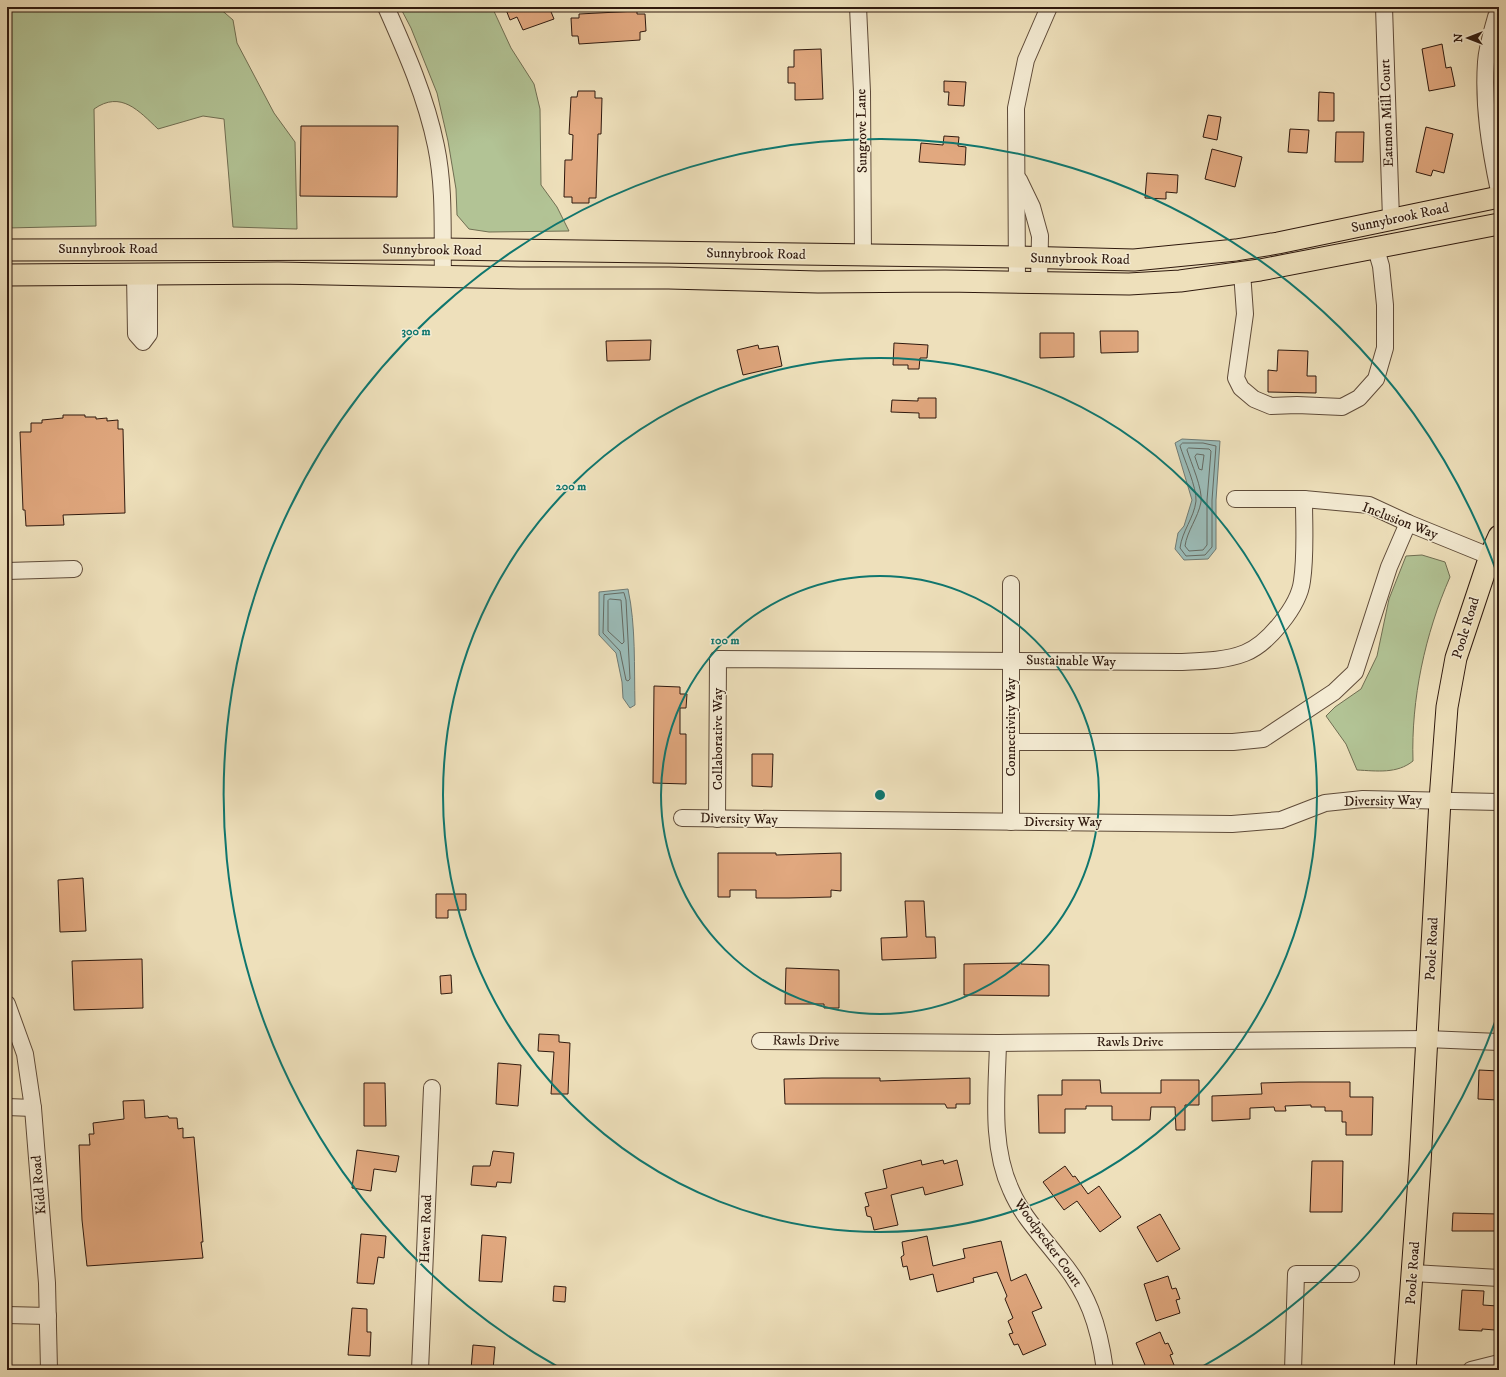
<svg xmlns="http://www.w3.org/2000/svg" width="1506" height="1377" font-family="'IM FELL DW Pica',serif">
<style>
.green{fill:#b2c395;stroke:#706e52}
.water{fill:#9bbbb7;stroke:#707a73}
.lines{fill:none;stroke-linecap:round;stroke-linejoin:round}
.shore{stroke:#656a62;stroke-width:1}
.building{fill:#e1a87f;stroke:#2f190e}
.minor-casing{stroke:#5f4b39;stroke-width:18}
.major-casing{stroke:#2f190e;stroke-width:23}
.minor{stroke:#f4ebd3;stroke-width:16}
.major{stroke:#eee0bb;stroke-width:21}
.ring{fill:none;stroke:#0f766e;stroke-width:2}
.labels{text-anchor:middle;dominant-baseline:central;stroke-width:3;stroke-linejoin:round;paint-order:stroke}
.street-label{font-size:14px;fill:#2f190e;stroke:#f4ebd3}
.centre{fill:#0f766e;stroke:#f4ebd3;stroke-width:2}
.ring-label{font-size:12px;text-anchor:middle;font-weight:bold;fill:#0f766e;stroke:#f4ebd3;stroke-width:3;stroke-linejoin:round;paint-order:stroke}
</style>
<rect width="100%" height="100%" fill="#eee0bb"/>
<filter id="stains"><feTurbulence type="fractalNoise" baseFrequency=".005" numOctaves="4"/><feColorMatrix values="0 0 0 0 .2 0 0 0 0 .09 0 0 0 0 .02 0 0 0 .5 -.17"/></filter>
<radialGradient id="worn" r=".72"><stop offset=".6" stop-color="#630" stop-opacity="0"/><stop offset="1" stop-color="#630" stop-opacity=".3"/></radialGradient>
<g class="green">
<path d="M7 7H218L233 20 237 43 274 113 295 142 297 229 233 227 224 119 203 116 158 129C139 111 121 90 94 109L96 226 7 228Z"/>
<polygon points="400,7 492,7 511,48 534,84 540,109 541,185 557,207 569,231 489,232 469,229 457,215 456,189 448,141 437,93 411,28"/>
<path d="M1422 555 1445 562 1450 577C1425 634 1411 699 1413 761 1397 774 1377 771 1357 770L1346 744 1326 716 1335 707 1361 689 1377 656 1389 599 1406 556Z"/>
</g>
<g class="water">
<polygon points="1182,439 1220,441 1216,500 1216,549 1208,559 1184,560 1175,549 1178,533 1184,526 1192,500 1175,443"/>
<path d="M628 589C636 626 634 667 635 705L630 708 623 698 622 682 616 653 599 635V592Z"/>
</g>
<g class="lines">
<g class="shore">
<path d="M1183 443H1203L1216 446 1212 500V547L1205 555 1186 556 1180 548C1182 531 1194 518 1196 501 1197 488 1184 459 1180 446Z"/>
<path d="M1189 448 1209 449 1211 451 1207 500V545L1203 550 1189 551 1185 546C1187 531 1198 518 1201 502 1203 489 1191 463 1187 450Z"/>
<polygon points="1197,454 1204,455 1202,470 1199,469 1195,457"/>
<polygon points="624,593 626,600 630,679 628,681 626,680 620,651 603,633 604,595"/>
<polygon points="610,599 621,600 624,642 622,644 608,631 608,601"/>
</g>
</g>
<g class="building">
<polygon points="505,7 549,7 554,19 523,30 517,17 510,20"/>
<polygon points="637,11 637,14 645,14 646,31 640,32 640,40 579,44 578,36 572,36 571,18 579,18 579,14"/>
<polygon points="1442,44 1446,68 1451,67 1455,86 1429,91 1422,49"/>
<polygon points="821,49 823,99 795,100 795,83 788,83 788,67 794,67 794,50"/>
<polygon points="944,81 966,82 964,106 948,105 949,92 944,92"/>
<polygon points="578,91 595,91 595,98 602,98 601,134 598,134 596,198 589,198 589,203 572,203 572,197 564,197 565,160 572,160 573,135 569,134 571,97 577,97"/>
<polygon points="1319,92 1334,93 1334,121 1318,121"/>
<polygon points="1208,115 1221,117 1217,140 1203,137"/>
<polygon points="301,126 398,126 397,197 300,196"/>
<polygon points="1426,127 1453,134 1444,173 1433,170 1431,176 1416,172"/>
<polygon points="1290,129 1309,130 1307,153 1288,152"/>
<polygon points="1336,132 1364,132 1363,162 1335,162"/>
<polygon points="944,136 959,137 958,146 966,147 965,165 919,162 921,143 943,145"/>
<polygon points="1212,149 1242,157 1235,187 1205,179"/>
<polygon points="1147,173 1178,175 1177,193 1166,192 1166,199 1145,198"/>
<polygon points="1100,331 1138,331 1138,352 1101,353"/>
<polygon points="1040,333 1074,333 1074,357 1040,358"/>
<polygon points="651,340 650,360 607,361 606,341"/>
<polygon points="894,343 928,345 927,358 920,358 919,369 908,369 908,365 893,365"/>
<polygon points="758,345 759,349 778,346 782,366 743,375 737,350"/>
<polygon points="1278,350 1308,351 1307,376 1316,376 1316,393 1268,392 1268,370 1277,371"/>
<polygon points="918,398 936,398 936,418 919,418 919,413 891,412 892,400 918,401"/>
<polygon points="63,415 85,415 85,417 96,417 96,419 107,418 107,421 118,420 118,429 123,429 125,513 63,515 64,525 26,526 25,510 23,510 20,432 31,432 31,423 42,423 42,420 63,418"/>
<polygon points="654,686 680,687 680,694 687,694 686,708 680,708 680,734 686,734 686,784 653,783"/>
<polygon points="752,754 773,754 772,787 752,786"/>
<polygon points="718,853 776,853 776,855 841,853 841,891 831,890 831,897 789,898 756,898 756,890 730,890 730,897 718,897"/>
<polygon points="83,878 86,931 60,932 58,880"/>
<polygon points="436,894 466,894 466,910 448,910 448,918 436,918"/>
<polygon points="905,901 924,901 926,937 935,937 936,958 882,960 881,938 907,937"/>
<polygon points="142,959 143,1008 74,1010 72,961"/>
<polygon points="1021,963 1021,964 1049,965 1049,996 964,995 964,964"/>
<polygon points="786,968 839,970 839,1008 824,1008 824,1004 785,1004"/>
<polygon points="451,975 452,993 441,994 440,976"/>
<polygon points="539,1034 559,1035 559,1042 570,1043 568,1094 551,1094 554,1052 538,1051"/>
<polygon points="498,1063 521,1065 518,1106 496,1104"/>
<polygon points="1479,1070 1499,1071 1498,1100 1478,1099"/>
<polygon points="822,1078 880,1078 880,1081 970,1078 970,1104 956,1104 956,1108 947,1108 945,1104 785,1104 784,1079"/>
<polygon points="1062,1080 1100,1080 1101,1093 1161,1093 1161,1080 1199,1080 1199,1105 1185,1105 1185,1130 1176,1130 1175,1107 1151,1107 1150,1120 1112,1120 1112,1106 1086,1106 1086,1109 1065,1109 1065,1133 1039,1133 1038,1095 1062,1095"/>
<polygon points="1299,1082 1350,1082 1350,1097 1373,1097 1372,1135 1346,1135 1346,1122 1342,1122 1342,1111 1325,1111 1325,1107 1311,1107 1311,1105 1285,1106 1286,1111 1275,1111 1274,1107 1250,1108 1250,1119 1212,1121 1212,1096 1262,1094 1261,1083"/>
<polygon points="364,1083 385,1083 386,1126 364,1126"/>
<polygon points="144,1100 145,1118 168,1116 169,1118 177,1118 178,1129 183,1128 183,1138 194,1137 203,1242 201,1242 203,1258 87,1266 82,1220 79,1145 90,1145 89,1134 94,1134 93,1123 124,1119 123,1101"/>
<polygon points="357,1150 399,1156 396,1172 374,1169 371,1191 352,1188"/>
<polygon points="493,1151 514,1153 511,1183 497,1182 496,1187 471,1185 473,1166 490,1166"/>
<polygon points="921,1160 922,1165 943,1160 944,1164 957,1160 963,1185 925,1195 923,1187 891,1195 898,1225 874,1230 871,1217 867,1216 865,1207 869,1206 865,1193 887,1188 883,1170"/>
<polygon points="1312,1161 1343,1161 1342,1212 1310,1212"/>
<polygon points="1065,1166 1073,1177 1075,1176 1088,1194 1099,1186 1121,1217 1100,1232 1077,1201 1064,1210 1043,1182"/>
<polygon points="1453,1213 1499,1214 1499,1231 1452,1231"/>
<polygon points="1160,1214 1180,1249 1157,1262 1137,1227"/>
<polygon points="361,1234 386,1236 384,1258 378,1257 374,1284 357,1283"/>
<polygon points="482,1235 506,1237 502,1282 479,1281"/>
<polygon points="927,1236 933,1266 965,1258 963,1249 1001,1241 1011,1281 1026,1274 1042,1308 1032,1312 1046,1345 1023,1355 1018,1344 1014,1345 1009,1334 1013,1333 1008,1321 1013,1318 1005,1299 1007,1296 997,1272 973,1278 974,1282 937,1292 933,1274 910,1280 907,1266 903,1267 901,1257 904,1255 902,1242"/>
<polygon points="1168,1276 1172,1289 1176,1288 1180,1299 1176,1300 1180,1313 1156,1321 1144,1284"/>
<polygon points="554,1286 566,1287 565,1302 553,1301"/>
<polygon points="1462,1290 1484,1291 1483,1305 1497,1306 1495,1330 1482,1329 1482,1331 1459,1330"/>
<polygon points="352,1308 367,1309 367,1332 371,1332 370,1356 348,1355"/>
<polygon points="1160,1332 1165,1344 1168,1343 1173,1354 1170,1355 1176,1370 1147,1370 1136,1343"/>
<polygon points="473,1345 495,1347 493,1370 471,1370"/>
</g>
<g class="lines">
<g class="minor-casing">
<g id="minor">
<path d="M386 7C406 52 426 97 436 146 445 189 442 233 443 276"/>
<polyline points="858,7 862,92 863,256"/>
<polyline points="1384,7 1391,219"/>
<path d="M1499 12 1496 17C1492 32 1487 47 1486 62 1483 106 1490 148 1499 191"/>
<polyline points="1019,180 1032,207 1040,236 1039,283"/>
<polyline points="1242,272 1245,314 1236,378 1241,388 1254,399 1271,406 1297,405 1342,407 1359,398 1376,379 1385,348 1385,305 1381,266 1376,249"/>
<polyline points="135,274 136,334 143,342 149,334 149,274"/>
<polyline points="1017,283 1016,108 1026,60 1049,7"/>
<polyline points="1235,499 1304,499 1369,505 1408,523 1499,560"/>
<polyline points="7,571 74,569"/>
<polyline points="1011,742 1233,742 1263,739 1334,692 1355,672 1389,567 1408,523"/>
<polyline points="682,818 1232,824 1281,820 1325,803 1363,799 1499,802"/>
<path d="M717 819 718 659 1179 662C1201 661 1225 661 1245 653 1268 644 1299 606 1302 581 1306 555 1304 526 1304 499"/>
<polyline points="1011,822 1011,584"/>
<polyline points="7,1004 25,1054 33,1108 47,1283 49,1370"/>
<polyline points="760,1041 998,1043 1427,1039 1499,1042"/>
<path d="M998 1043C997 1090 990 1145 1011 1190 1022 1216 1041 1235 1058 1257 1088 1292 1099 1325 1105 1370"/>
<polyline points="7,1107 33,1108"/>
<polyline points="1413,1273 1499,1278"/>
<polyline points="7,1315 48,1316"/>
<polyline points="420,1370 432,1088"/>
<polyline points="1293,1370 1296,1274 1351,1274"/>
<polyline points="1471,1370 1499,1363"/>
</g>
</g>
<g class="major-casing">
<g id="major">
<polyline points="7,250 443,249 1018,257 1134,260 1236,250 1278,243 1499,197"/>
<polyline points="7,275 278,273 520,278 669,278 818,282 945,281 1129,284 1180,281 1260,270 1499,224"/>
<polyline points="1405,1370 1420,1164 1440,800 1447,707 1456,658 1490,556 1499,536"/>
</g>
</g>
<use href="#minor" class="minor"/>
<use href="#major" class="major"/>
</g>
<g class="ring">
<circle cx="880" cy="795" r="219"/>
<circle cx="880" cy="795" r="437"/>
<path d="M1498 1014A656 656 0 0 1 1198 1369M562 1369A656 656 0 1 1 1498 576"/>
</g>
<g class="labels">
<g class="street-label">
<text transform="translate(1387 113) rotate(-92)">Eatmon Mill Court</text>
<text transform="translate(862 131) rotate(-91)">Sungrove Lane</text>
<text transform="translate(1400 218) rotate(-12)">Sunnybrook Road</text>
<text x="108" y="249">Sunnybrook Road</text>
<text transform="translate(432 250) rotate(1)">Sunnybrook Road</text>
<text transform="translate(756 254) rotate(1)">Sunnybrook Road</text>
<text transform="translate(1080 259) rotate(1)">Sunnybrook Road</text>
<text transform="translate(1400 521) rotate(21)">Inclusion Way</text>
<text transform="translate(1466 628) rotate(-73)">Poole Road</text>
<text transform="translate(1071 661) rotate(1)">Sustainable Way</text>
<text transform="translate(1011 727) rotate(-90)">Connectivity Way</text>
<text transform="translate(718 739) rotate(-90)">Collaborative Way</text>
<text transform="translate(1383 801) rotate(-1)">Diversity Way</text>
<text transform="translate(739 819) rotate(1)">Diversity Way</text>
<text x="1063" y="822">Diversity Way</text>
<text transform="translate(1432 949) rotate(-87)">Poole Road</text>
<text transform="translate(806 1041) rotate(1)">Rawls Drive</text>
<text x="1130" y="1042">Rawls Drive</text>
<text transform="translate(39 1185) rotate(-95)">Kidd Road</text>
<text transform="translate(426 1229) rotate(-88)">Haven Road</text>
<text transform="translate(1048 1243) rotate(54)">Woodpecker Court</text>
<text transform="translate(1413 1273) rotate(-86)">Poole Road</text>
</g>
</g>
<circle cx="880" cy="795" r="6" class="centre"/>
<g class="ring-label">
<text x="416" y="335">300 m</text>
<text x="571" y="490">200 m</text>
<text x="725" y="644">100 m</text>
</g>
<rect width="1506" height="1377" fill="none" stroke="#eee0bb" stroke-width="24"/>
<rect x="8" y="8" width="1490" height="1361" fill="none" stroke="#2f190e" stroke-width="2"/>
<rect x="12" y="12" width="1482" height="1353" fill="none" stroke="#2f190e"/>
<g transform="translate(1468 38) rotate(270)" stroke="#f4ebd3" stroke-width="3" paint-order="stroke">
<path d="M0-3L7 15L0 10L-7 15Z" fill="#2f190e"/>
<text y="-6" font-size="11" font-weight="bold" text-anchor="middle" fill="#2f190e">N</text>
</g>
<rect width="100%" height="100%" filter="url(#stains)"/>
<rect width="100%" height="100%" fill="url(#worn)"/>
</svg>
